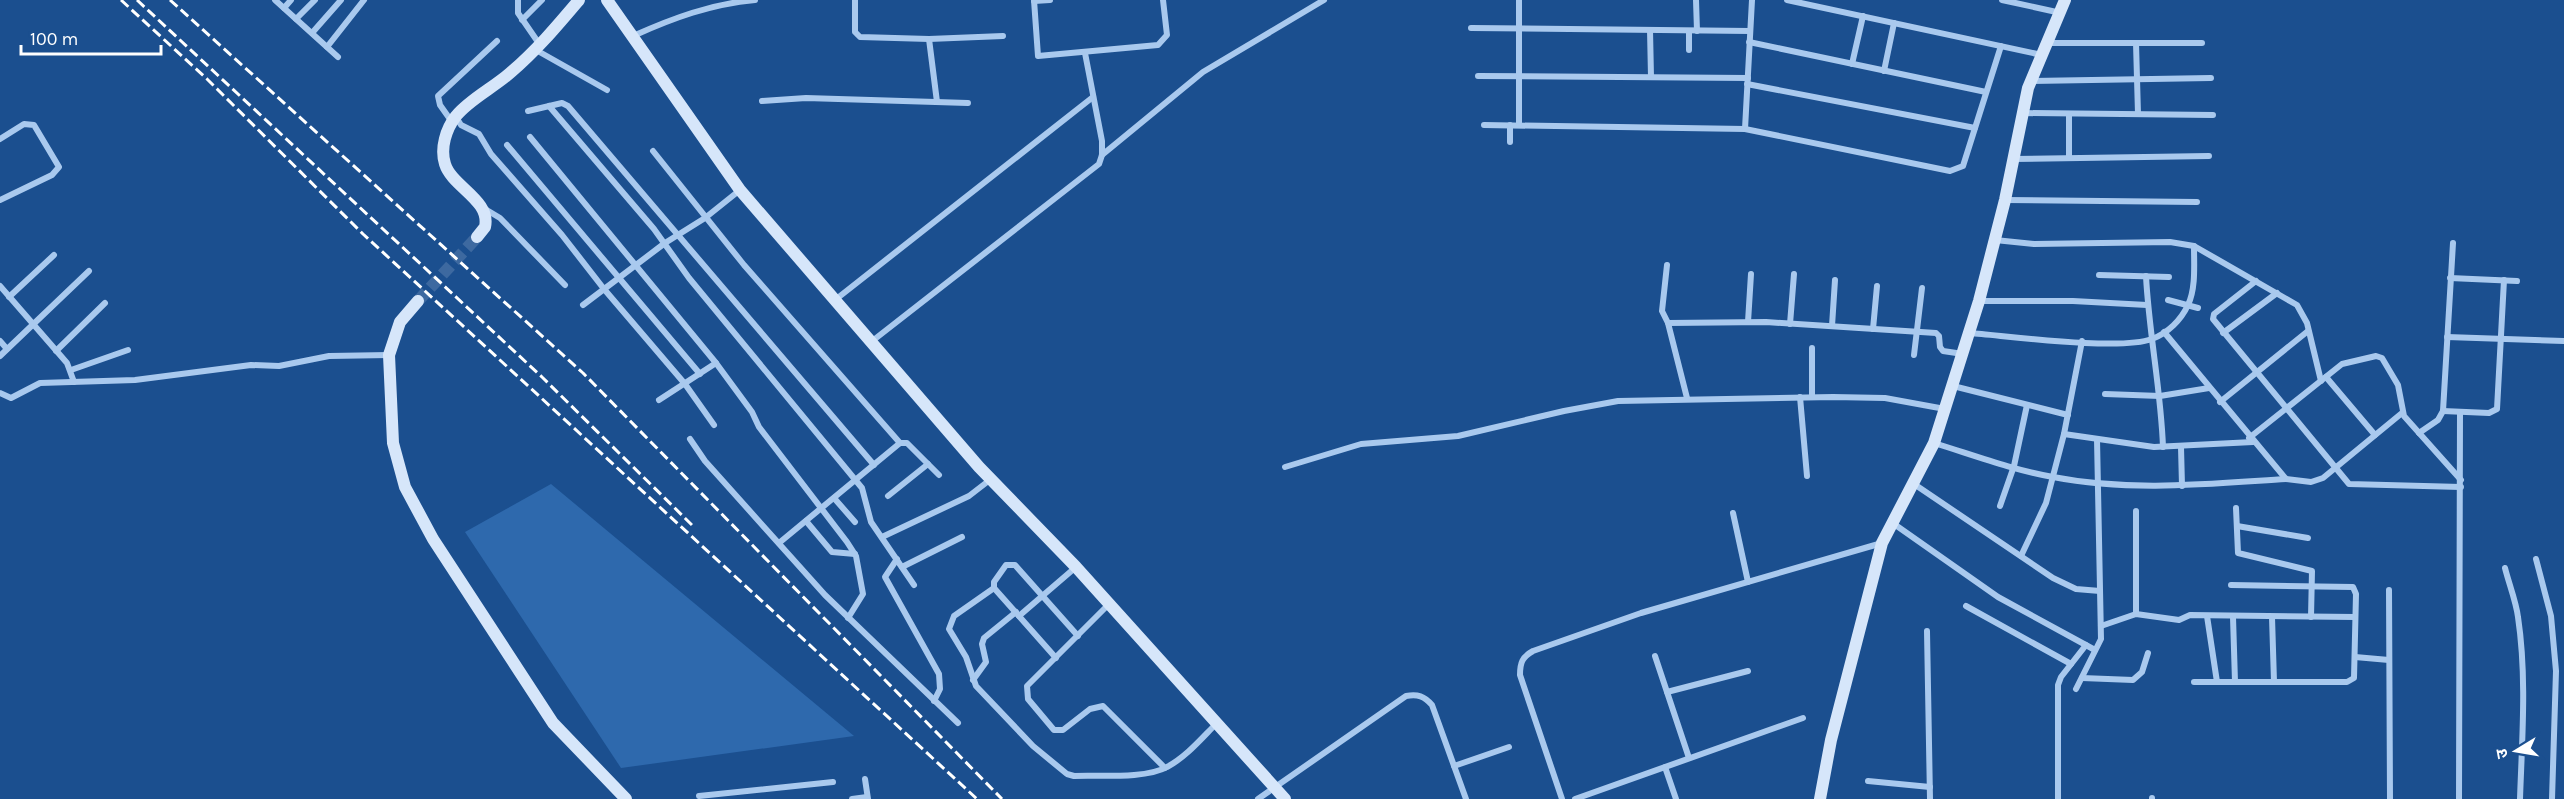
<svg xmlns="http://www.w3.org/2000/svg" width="2564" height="799" font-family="Karla,'Noto Sans Devanagari',sans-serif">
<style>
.green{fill:#2e69ad}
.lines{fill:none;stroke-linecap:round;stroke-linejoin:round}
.secondary-tunnel{stroke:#3d69a0;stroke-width:12;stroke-dasharray:12 6;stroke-linecap:butt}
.street{stroke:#a9c9ee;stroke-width:6}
.secondary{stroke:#d6e6fa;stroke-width:12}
.rail{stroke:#fff;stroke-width:3;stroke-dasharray:10 4.5;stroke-linecap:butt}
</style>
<rect width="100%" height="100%" fill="#1b4f8f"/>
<polygon class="green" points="551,484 854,736 621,768 465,532"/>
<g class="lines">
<polyline class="secondary-tunnel" points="418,301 477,237"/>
<g class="street">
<polyline points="275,0 338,57"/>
<polyline points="518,0 518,13 540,45"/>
<polyline points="855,0 855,32 860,37 929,39 1003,36"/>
<polyline points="1034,0 1038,56 1158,45 1167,35 1163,0"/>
<polyline points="1519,0 1519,125"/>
<polyline points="1696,0 1697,31"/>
<polyline points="1787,0 2042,55"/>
<polyline points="2002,0 2061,13"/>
<polyline points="1034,1 1050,0"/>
<polyline points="284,8 291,0"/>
<polyline points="296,19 315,0"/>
<polyline points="522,20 542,0"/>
<polyline points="1471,28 1750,31"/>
<polyline points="1650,30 1651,77"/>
<polyline points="1689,31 1689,50"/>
<polyline points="312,33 341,0"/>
<path d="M633 36C673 18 711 4 755 0"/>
<polyline points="929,39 937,102"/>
<polyline points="1749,42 1986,92"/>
<polyline points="2047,43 2202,43"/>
<polyline points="2136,43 2138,114"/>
<polyline points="327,47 364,0"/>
<polyline points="536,50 607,90"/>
<polyline points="1852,64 1863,16"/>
<polyline points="1884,71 1894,23"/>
<polyline points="1478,76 1748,78"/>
<polyline points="2031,81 2211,78"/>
<polyline points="1747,84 1975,128"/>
<polyline points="762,101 806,98 968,103"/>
<polyline points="549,106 654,229 689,278 862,488 871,522 914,585"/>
<polyline points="528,111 562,103 568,106 874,465"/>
<polyline points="2022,113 2213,115"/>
<polyline points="2069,114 2069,158"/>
<polyline points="456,117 461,125 479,134 491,154 562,235 604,289 685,384 714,425"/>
<polyline points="452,122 440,105 438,96 497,41"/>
<polyline points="1484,125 1745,129 1950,171 1963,166 2001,46"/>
<polyline points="1745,129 1752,0"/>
<polyline points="530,137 716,363 752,412 759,427 847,542 856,556 863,594 848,618"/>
<polyline points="0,139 24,124 34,125 59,167 52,175 0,200"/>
<polyline points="1510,142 1510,125"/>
<polyline points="507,145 700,374"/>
<polyline points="653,151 744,265 900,443"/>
<polyline points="1102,155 1203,72 1324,0"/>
<polyline points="2013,159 2209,156"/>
<polyline points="2005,200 2197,202"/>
<polyline points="485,209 500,218 565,285"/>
<polyline points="1995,240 2034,244 2170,242 2194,246 2297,305 2307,323 2321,381"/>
<polyline points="1667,265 1662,311 1668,323 1766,322 1936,333 1939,336 1940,347 1943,351 1963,354"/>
<polyline points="2099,275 2169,277"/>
<path d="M2146 276C2149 334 2161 390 2163 447"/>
<polyline points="2450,278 2517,281"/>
<polyline points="2256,281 2214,314 2213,319 2349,484 2461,487"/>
<polyline points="0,286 67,363 74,382"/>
<polyline points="9,297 54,255"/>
<polyline points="835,300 1093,97"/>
<polyline points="2168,300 2198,308"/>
<polyline points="1979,301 2073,301 2147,305"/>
<polyline points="583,305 665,243 705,218 740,190"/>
<polyline points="1748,322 1751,274"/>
<polyline points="1668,323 1687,398"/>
<polyline points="1790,324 1794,274"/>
<polyline points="1832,326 1835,280"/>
<polyline points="1873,329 1877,286"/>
<polyline points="2164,332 2286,479 2311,482 2323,478 2402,413"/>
<path d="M1970 333C2009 336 2119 351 2152 339 2168 333 2181 320 2188 305 2196 288 2194 265 2194 246"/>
<polyline points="2223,333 2277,293"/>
<polyline points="2447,337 2564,341"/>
<polyline points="0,341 7,349"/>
<polyline points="871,342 1099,164 1102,155 1102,141 1085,53"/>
<polyline points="1812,348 1812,397"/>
<polyline points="56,351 105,303"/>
<polyline points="1914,355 1922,288"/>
<polyline points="0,356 89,271"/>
<polyline points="71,370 128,350"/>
<polyline points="2326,377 2375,435"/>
<polyline points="1953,386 2068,415"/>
<polyline points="0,393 11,398 40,383 135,380 251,365 279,366 329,356 389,355"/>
<polyline points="2105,394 2160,396 2209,388"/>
<polyline points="1800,397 1807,476"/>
<polyline points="659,400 716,363"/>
<polyline points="2220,402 2308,331"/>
<polyline points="2443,411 2489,413 2497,409 2504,280"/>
<polyline points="2419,433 2438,420 2443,411 2453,243"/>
<polyline points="2064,434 2154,447 2253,442"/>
<polyline points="2249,438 2342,364 2376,356 2382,358 2398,385 2404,416 2461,480"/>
<polyline points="690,439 705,461 825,595 958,723"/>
<path d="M1934 443C1973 455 2013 470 2053 477 2130 492 2208 484 2286 479"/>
<polyline points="2181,447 2182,486"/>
<polyline points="1285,467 1361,444 1458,436 1564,411 1618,401 1833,397 1885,398 1945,409"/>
<polyline points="1914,484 2053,578 2076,589 2100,591"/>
<polyline points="888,496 928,464"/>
<polyline points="834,498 855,522"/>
<polyline points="2000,506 2014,466 2027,405"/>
<polyline points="2236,508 2238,553 2312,571 2311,617"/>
<polyline points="1733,513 1748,582"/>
<polyline points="806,521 832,552 855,554"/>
<polyline points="1894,524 1998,597 2095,650"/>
<polyline points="2237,526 2308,538"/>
<polyline points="882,537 969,496 991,479"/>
<polyline points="779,543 900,443 907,443 939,475"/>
<polyline points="2021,556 2046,503 2064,434 2082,341"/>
<polyline points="897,559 885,577 939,674 940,689 934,701"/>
<polyline points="2536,559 2551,616 2556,671 2552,799"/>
<polyline points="902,567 962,537"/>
<path d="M2505 568C2509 584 2516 601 2518 617 2527 677 2522 739 2520 799"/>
<path d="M994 588 954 616 949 629 966 657 976 686 1033 746 1067 774 1074 776C1099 775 1146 779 1167 767 1186 757 1201 739 1216 724"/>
<polyline points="2389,590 2390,799"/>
<polyline points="1109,604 1027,686 1028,699 1054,730 1063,730 1090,709 1103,706 1165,768"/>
<polyline points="1966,606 2071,664"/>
<polyline points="2136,614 2136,511"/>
<polyline points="1019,616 1076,567"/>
<polyline points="2207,616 2217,682"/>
<polyline points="2233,617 2235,682"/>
<polyline points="2272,617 2274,682"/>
<polyline points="2101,626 2136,614 2179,620 2190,615 2355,617"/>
<polyline points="1927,631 1930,799"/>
<polyline points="1655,656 1689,758"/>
<polyline points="2355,657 2389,660"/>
<polyline points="1056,658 994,588 994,582 1006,565 1015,565 1078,636"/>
<polyline points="2082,678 2133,680 2142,672 2148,653"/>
<polyline points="973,680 986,662 982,644 984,638 1016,612"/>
<polyline points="2194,682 2347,682 2354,678 2356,594 2353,587 2231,585"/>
<polyline points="2076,689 2101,639 2097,439"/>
<polyline points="1667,692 1748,671"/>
<polyline points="1454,766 1509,747"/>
<polyline points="1665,767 1676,799"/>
<polyline points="865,779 868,799"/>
<polyline points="1868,781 1930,787"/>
<polyline points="699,796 833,782"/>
<polyline points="852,799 867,797"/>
<path d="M1258 799 1406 696C1418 694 1424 696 1432 705L1466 799"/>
<path d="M1562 799 1520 675C1520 663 1522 657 1533 651L1641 613 1882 543"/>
<polyline points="1575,799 1803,718"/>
<polyline points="2058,799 2058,685 2061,677 2086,645"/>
<polyline points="2152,799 2152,798"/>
<polyline points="2459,799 2460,413"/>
</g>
<g class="secondary">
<polyline points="607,0 740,190 979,467 1076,567 1285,799"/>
<path d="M477 237 485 227C491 200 452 187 445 164 440 148 446 129 456 116 470 99 493 88 510 73 536 51 557 26 579 0"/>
<polyline points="418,301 400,322 389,355 393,443 405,487 433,539 553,723 626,799"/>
<polyline points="1820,799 1831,740 1882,543 1934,443 1979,301 2005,200 2028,88 2065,0"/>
</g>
<g class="rail">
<polyline points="121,0 207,79 363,234 977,799"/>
<polyline points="137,0 543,378 695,528"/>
<polyline points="170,0 583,373 1002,799"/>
</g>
</g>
<g transform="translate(2516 751) rotate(259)" stroke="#1b4f8f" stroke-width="4.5" paint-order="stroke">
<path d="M0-4.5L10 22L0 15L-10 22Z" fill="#ffffff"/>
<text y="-9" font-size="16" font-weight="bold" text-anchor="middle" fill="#ffffff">उ</text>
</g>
<path d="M21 45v9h140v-9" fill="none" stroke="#ffffff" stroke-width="3"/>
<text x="30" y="45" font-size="18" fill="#ffffff" stroke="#1b4f8f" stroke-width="4.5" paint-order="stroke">100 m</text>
</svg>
